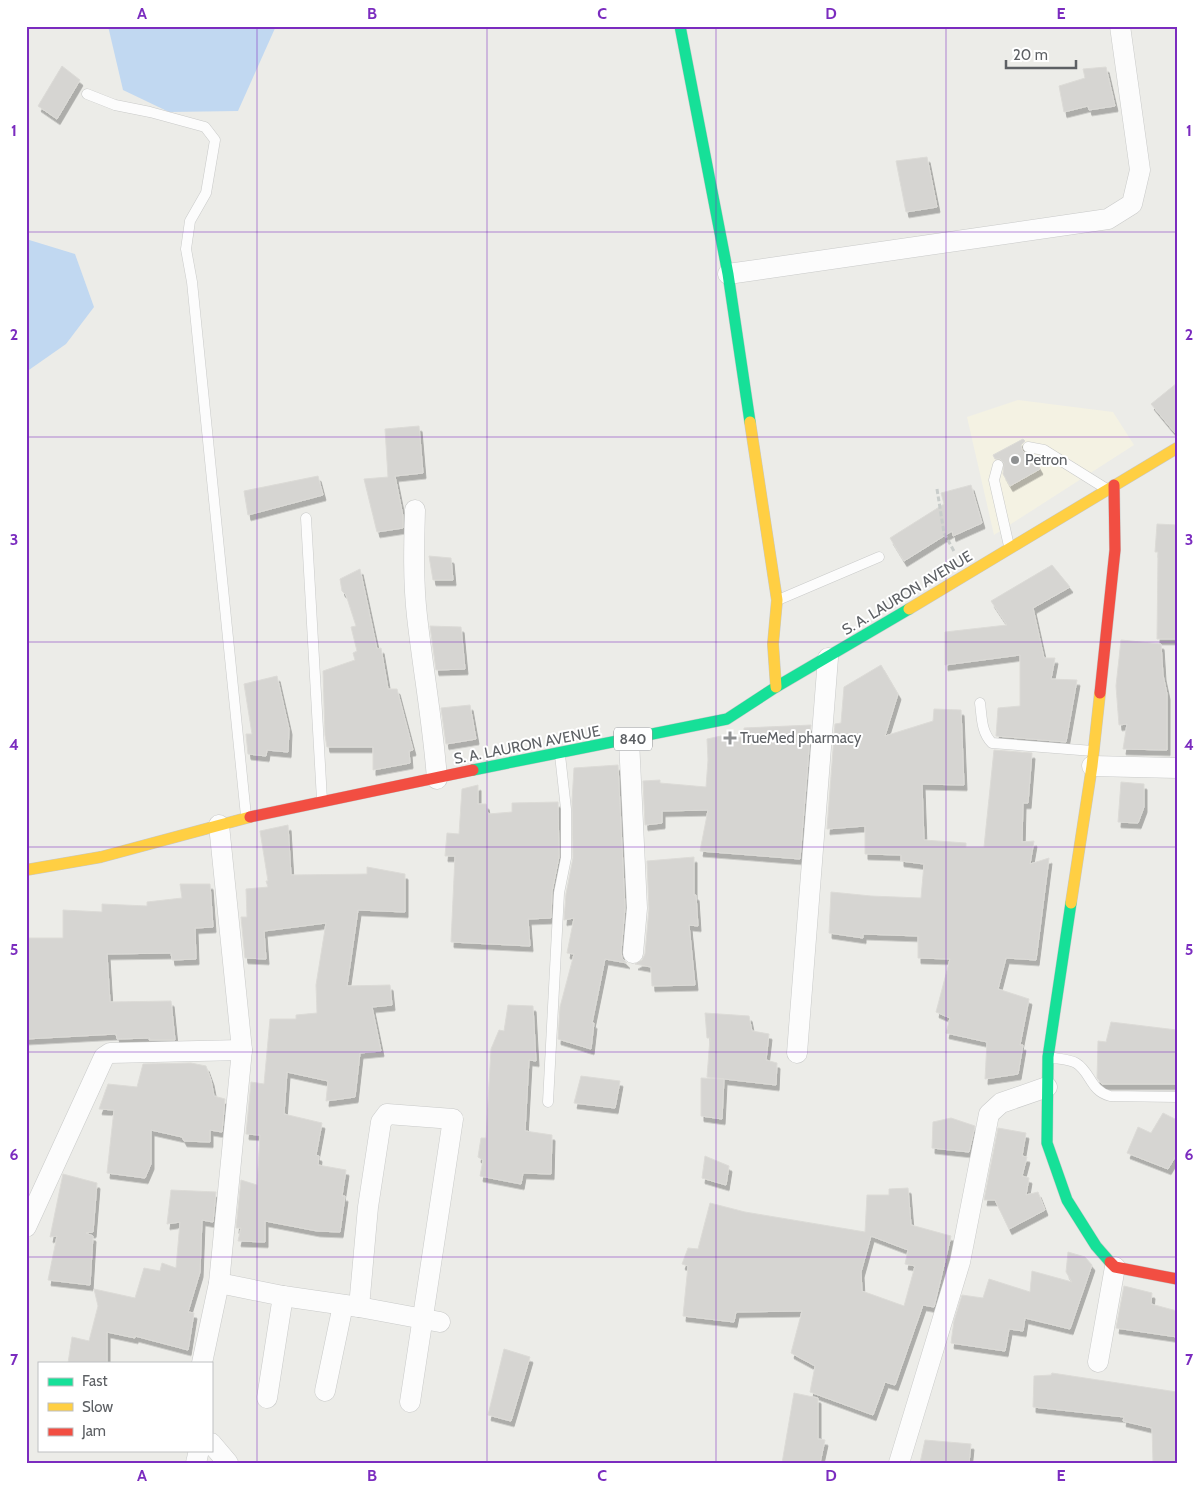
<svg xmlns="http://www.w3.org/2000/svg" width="1203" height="1489" font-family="Cabin,sans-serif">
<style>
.commercial{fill:#f4f2e3}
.water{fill:#c1d8f1}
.building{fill:#d6d5d2;stroke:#dcdbd7;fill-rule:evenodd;filter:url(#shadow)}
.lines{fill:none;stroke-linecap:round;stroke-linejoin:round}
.lane-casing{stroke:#c9cac9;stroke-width:11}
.street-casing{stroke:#c9cac9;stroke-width:21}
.fast-casing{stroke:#c7c8c8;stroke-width:12}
.slow-casing{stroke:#c7c8c8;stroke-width:12}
.jam-casing{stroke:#c7c8c8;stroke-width:12}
.path{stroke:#c9cdcb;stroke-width:3;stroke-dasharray:5 2.5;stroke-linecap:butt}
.lane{stroke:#fcfcfc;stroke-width:10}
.street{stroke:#fcfcfc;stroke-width:20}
.fast{stroke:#16e098;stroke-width:11}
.slow{stroke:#ffcf43;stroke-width:11}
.jam{stroke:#f24e42;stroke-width:11}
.grid{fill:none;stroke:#7b2cbf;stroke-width:1;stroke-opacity:0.55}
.poi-dot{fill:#8f9192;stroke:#fff;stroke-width:2}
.labels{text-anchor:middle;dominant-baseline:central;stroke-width:4;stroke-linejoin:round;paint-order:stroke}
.shield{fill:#fff;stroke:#8e9092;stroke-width:1}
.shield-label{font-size:14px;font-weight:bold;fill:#5d6064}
.poi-label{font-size:15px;fill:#5d6064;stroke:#fff;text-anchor:start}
.street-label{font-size:15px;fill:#5d6064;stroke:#fff}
.neatline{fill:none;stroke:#7b2cbf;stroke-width:2}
.grid-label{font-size:16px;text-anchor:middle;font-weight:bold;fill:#7b2cbf}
</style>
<defs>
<filter id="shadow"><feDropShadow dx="3" dy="5.5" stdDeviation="0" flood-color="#0004"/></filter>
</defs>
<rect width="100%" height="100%" fill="#ecece8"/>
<polygon class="commercial" points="1018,400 1113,412 1134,445 994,535 967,417"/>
<g class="water">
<polygon points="108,26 276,26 238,111 169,112 123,90"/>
<polygon points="26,239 75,254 94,307 66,344 26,372"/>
</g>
<g class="building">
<polygon points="62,66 80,80 57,119 38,106"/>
<polygon points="1106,67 1115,106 1089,110 1088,106 1064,112 1059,86 1085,78 1083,69"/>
<polygon points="927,157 937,207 906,212 896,161"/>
<polygon points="1177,383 1177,432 1175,433 1151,404"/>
<polygon points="419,426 423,473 395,476 403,516 403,528 377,532 364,479 388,477 385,429"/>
<polygon points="1023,439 1025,441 1021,445 1022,450 1026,454 1032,455 1040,469 1010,486 1003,474 1004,463 1000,459 995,459 993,455"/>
<polygon points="318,476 323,495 248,515 244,491"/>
<polygon points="971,485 982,523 953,536 952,531 904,561 890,538 944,504 941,493"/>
<polygon points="1157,524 1177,525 1177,639 1157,639 1158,552 1155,552"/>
<polygon points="429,556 451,558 453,580 433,580"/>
<polygon points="1052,565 1070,587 1033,608 1044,658 1055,658 1051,679 1077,680 1066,742 996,736 998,708 1020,706 1020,655 945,665 945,632 1007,625 991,601"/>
<polygon points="360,569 377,649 381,648 388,689 397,689 413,750 409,751 410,763 373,770 373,747 327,747 325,735 323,671 355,660 353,653 357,651 351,627 356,626 346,595 342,591 340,579"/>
<polygon points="430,626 461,627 465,669 436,670"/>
<polygon points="1121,640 1161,644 1163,675 1167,694 1167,750 1123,749 1127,724 1119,725 1116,686"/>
<polygon points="881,665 898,694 885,736 933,721 934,709 961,710 964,785 922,784 924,840 966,843 966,847 984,847 994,750 1032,753 1028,803 1023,803 1022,842 1034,841 1030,864 1049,858 1036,960 1006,958 998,989 1029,999 1020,1045 1023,1045 1018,1074 985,1079 987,1042 946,1033 950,1018 936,1012 950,959 918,958 918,936 863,934 863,938 829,933 831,892 871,896 921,898 924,864 901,861 901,855 865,854 865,826 827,829 835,724 841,723 844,687"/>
<polygon points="277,676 289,729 288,752 267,750 266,756 248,754 246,734 252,734 244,684"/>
<polygon points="470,705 476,739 446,744 441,708"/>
<polygon points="811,725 800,859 700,851 708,810 662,811 662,823 645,825 643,781 660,780 660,783 706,787 708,760 707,739 721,736 744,738 744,728"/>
<polygon points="618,765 625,908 621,952 622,958 627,963 605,959 592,1023 594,1023 591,1049 558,1039 560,1007 574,954 567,953 574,918 564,920 566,894 573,858 572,801 574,768"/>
<polygon points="1121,782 1144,784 1144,807 1138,823 1118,822"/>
<polygon points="478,785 478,804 486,804 488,814 512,812 512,803 558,802 559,857 552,892 551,918 528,919 530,946 451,942 455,856 445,856 447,833 459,834 462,789"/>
<polygon points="288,825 291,875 367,874 367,867 405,874 405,912 358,910 347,986 390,985 392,1005 372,1007 381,1051 360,1053 355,1097 326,1101 328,1081 287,1072 284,1114 322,1123 316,1155 319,1156 318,1165 346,1170 342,1196 345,1196 340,1232 317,1231 265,1221 265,1242 238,1241 241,1228 236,1228 241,1180 257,1185 260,1135 246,1134 251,1082 264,1084 270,1019 296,1019 296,1015 317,1013 316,985 326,923 264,931 266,959 245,958 241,917 247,917 246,889 268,887 266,881 268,881 260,831"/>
<polygon points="694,857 694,895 696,895 698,926 689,925 695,985 652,986 651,967 635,964 642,960 645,954 649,909 647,861"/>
<polygon points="180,884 210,884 213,927 195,928 196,959 172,960 171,953 107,954 110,1002 171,1001 175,1040 149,1040 150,1038 117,1039 116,1034 26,1039 26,938 63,938 63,910 102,912 102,904 147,906 147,902 182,898"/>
<polygon points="508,1005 533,1006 536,1061 529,1060 525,1131 552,1135 551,1174 523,1173 521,1184 480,1176 483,1160 478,1157 481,1138 486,1138 491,1049 499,1030 504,1031"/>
<polygon points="705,1013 749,1016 752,1031 769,1034 766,1060 777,1063 776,1085 707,1077 710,1038 707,1038"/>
<polygon points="1111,1022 1177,1030 1177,1084 1102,1084 1097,1078 1098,1041 1106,1042"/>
<polygon points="191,1063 206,1066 211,1080 214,1096 225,1099 222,1132 210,1130 210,1142 184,1141 182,1137 151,1130 151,1164 145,1178 107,1173 114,1110 99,1109 108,1084 137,1087 143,1064"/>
<polygon points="581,1076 620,1081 615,1108 574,1103"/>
<polygon points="701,1078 724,1079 722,1119 701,1116"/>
<polygon points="1163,1113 1177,1120 1177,1154 1168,1169 1127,1153 1138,1127 1151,1133"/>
<polygon points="951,1118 975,1126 969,1152 932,1148 933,1122"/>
<polygon points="998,1128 1026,1133 1022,1156 1027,1157 1022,1176 1029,1178 1026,1195 1038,1192 1045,1210 1009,1229 995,1200 984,1200"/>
<polygon points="705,1156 729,1166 726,1185 702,1178"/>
<polygon points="63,1174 97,1183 93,1232 86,1233 93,1236 90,1285 48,1280 57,1236 50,1237"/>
<path d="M908 1188 911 1225 951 1236 934 1307 923 1305 895 1385 885 1382 873 1415 810 1392 815 1366 791 1353 802 1311 736 1312 734 1322 683 1316 688 1266 682 1264 688 1248 698 1249 710 1203 745 1212 865 1232 867 1195H889V1189ZM871 1236 908 1250 905 1264 915 1266 904 1306 862 1291 861 1272Z"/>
<polygon points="171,1190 216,1192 213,1222 202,1220 200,1272 188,1312 194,1313 188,1350 135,1336 135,1338 107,1332 107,1363 68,1363 72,1337 89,1341 98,1306 94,1289 135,1298 144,1268 160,1271 162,1263 176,1268 180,1222 167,1224"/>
<polygon points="1068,1252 1085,1257 1092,1265 1070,1329 1025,1318 1023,1331 1009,1329 1005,1351 951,1343 954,1321 962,1295 983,1298 989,1279 1030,1292 1032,1271 1072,1282 1066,1272"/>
<polygon points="1124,1286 1152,1293 1151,1304 1177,1311 1177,1337 1116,1328"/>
<polygon points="504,1349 530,1357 511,1421 488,1415"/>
<polygon points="1052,1373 1177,1392 1177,1463 1153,1463 1152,1428 1123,1421 1124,1417 1033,1407 1034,1376 1051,1375"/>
<polygon points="794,1393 818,1398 818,1439 825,1440 820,1463 782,1463"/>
<polygon points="925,1440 971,1444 969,1463 920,1463"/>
</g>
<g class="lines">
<g class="lane-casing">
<g id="lane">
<polyline points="87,94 115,105 150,112 205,127 215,140 206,193 190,221 186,249 192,282 246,816"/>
<polyline points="1028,447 1044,450 1105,488"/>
<polyline points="998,465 994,480 1009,546"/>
<polyline points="306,518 322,800"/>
<polyline points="778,600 879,557"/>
<path d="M980 703C982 717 981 732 992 743L1093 751"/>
<path d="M1048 1057C1057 1059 1069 1059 1076 1063 1091 1072 1090 1091 1110 1096L1177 1097"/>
<polyline points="548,1102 559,893 566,858 566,809 560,755"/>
</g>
</g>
<g class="street-casing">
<g id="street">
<polyline points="728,274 1108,219 1132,204 1140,170 1120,26"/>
<path d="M415 510C414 545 413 581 417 616 423 670 433 724 437 779"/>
<polyline points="629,740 637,908 633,953"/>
<polyline points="1092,766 1177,768"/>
<polyline points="797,1053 828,658"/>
<polyline points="26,1227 104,1057 110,1053 242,1050"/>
<polyline points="219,1283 283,1296 359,1307 440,1322"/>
<polyline points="359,1307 368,1207 381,1122 387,1114 453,1119 410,1402"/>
<polyline points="1098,1362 1115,1267"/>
<polyline points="202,1363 219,1283 242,1050 219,825"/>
<polyline points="325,1391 343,1305"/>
<polyline points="267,1398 283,1296"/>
<polyline points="211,1443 228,1463"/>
<polyline points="196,1463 199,1450"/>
<polyline points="899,1463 960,1262 989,1114 1001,1103 1047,1087"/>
</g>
</g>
<g class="fast-casing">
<g id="fast">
<polyline points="680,26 728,274 750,422"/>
<polyline points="473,770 727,719 776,687 909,609"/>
<polyline points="1071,903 1048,1057 1047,1143 1067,1200 1096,1246 1110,1262"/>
</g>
</g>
<g class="slow-casing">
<g id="slow">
<polyline points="750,422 777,600 773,644 776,687"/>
<polyline points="909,609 1177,448"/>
<polyline points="26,870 101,857 250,817"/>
<polyline points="1071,903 1092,766 1100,693"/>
</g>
</g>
<g class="jam-casing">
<g id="jam">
<polyline points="1100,693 1115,550 1114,485"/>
<polyline points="250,817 473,770"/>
<polyline points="1110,1262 1115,1267 1177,1279"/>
</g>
</g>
<polyline class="path" points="937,489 944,533 955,553"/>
<use href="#lane" class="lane"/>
<use href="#street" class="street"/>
<use href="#fast" class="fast"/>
<use href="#slow" class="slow"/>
<use href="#jam" class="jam"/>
</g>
<path class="grid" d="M257 26V1463M487 26V1463M716 26V1463M946 26V1463M26 232H1177M26 437H1177M26 642H1177M26 847H1177M26 1052H1177M26 1257H1177"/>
<g class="poi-dot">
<circle cx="1015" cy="460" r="5"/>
<path d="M727.5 730.5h5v5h5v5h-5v5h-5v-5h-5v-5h5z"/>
</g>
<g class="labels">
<rect class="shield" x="614" y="727.5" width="38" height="23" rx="4"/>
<g class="shield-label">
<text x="633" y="739">840</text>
</g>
<g class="poi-label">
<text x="1025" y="460">Petron</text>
<text x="740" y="738">TrueMed pharmacy</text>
</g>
<g class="street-label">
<text transform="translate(907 593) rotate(-31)">S. A. LAURON AVENUE</text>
<text transform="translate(527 745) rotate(-11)">S. A. LAURON AVENUE</text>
</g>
</g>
<rect width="1203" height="1489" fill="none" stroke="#ffffff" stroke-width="55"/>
<rect x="38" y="1362" width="175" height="90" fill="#ffffff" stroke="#bebfc1"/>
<rect x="48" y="1378" width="25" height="8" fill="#16e098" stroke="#bebfc1"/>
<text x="82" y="1386" font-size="15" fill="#5d6064">Fast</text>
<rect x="48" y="1403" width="25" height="8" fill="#ffcf43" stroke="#bebfc1"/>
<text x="82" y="1412" font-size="15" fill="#5d6064">Slow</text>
<rect x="48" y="1428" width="25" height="8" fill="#f24e42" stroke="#bebfc1"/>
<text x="82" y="1436" font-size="15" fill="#5d6064">Jam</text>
<path d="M1006 60v8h70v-8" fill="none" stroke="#5d6064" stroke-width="2.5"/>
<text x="1013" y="60" font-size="15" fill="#5d6064" stroke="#ffffff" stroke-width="4" paint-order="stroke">20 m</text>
<rect x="28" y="28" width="1148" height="1434" class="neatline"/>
<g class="grid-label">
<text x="142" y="19">A</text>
<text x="372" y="19">B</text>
<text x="602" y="19">C</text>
<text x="831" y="19">D</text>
<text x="1061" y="19">E</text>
<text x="14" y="136">1</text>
<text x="1189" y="136">1</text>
<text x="14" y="340">2</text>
<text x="1189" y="340">2</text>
<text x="14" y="545">3</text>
<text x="1189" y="545">3</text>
<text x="14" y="750">4</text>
<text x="1189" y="750">4</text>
<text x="14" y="955">5</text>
<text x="1189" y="955">5</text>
<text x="14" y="1160">6</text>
<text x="1189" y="1160">6</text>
<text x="14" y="1365">7</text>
<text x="1189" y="1365">7</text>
<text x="142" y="1481">A</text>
<text x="372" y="1481">B</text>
<text x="602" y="1481">C</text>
<text x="831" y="1481">D</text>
<text x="1061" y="1481">E</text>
</g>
</svg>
